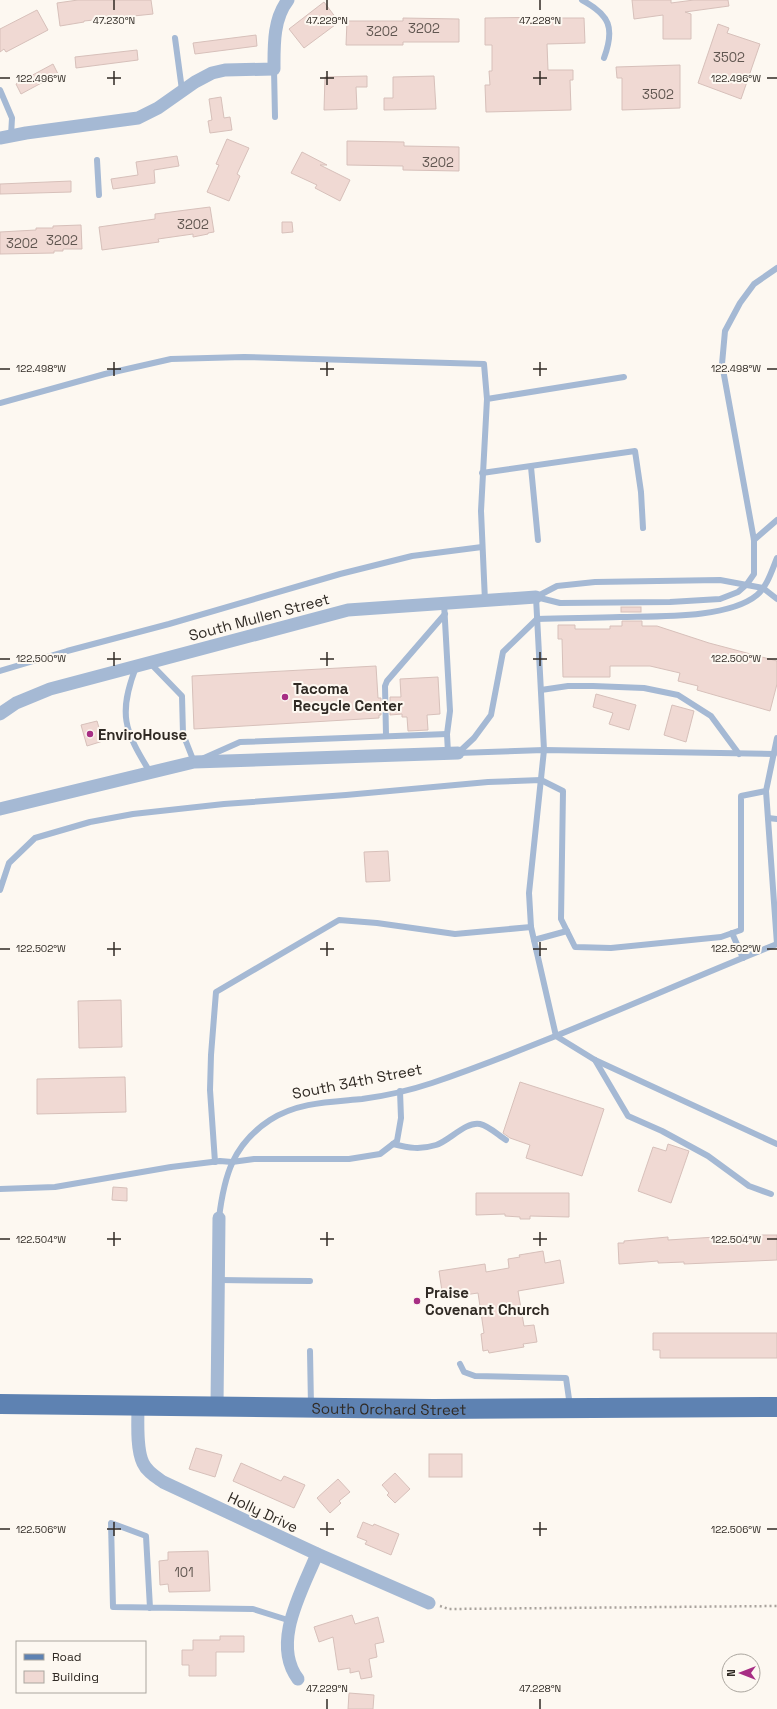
<svg xmlns="http://www.w3.org/2000/svg" width="777" height="1709" font-family="'Space Grotesk',sans-serif">
<style>
.building{fill:#f0d9d3;stroke:#d7c0ba}
.lines{fill:none;stroke-linecap:round;stroke-linejoin:round}
.path{stroke:#a9a39d;stroke-width:2.5;stroke-dasharray:2 3;stroke-linecap:butt}
.service{stroke:#a5b9d4;stroke-width:6}
.minor{stroke:#a5b9d4;stroke-width:13}
.primary{stroke:#5e82b2;stroke-width:20}
.ticks{fill:none;stroke:#302a24;stroke-width:1.5}
.poi-dot{fill:#a72e84;stroke:#fdf8f1;stroke-width:1.5}
.labels{text-anchor:middle;dominant-baseline:central;stroke-width:4;stroke-linejoin:round;paint-order:stroke}
.number-label{font-size:13px;fill:#605650}
.street-label{font-size:15px;fill:#302a24;stroke:#fdf8f1}
.poi-label{font-size:15px;font-weight:bold;fill:#302a24;stroke:#fdf8f1;text-anchor:start}
.ticks-label{font-size:10px;text-anchor:middle;fill:#302a24;stroke:#fdf8f1;stroke-width:4;stroke-linejoin:round;paint-order:stroke}
</style>
<rect width="100%" height="100%" fill="#fdf8f1"/>
<g class="building">
<polygon points="78,0 151,0 153,14 84,21 84,22 60,26 57,3"/>
<polygon points="632,0 671,0 671,3 694,0 728,0 729,6 685,12 691,14 691,39 663,39 663,15 634,19"/>
<polygon points="324,2 339,22 304,48 289,29"/>
<polygon points="37,10 48,30 6,52 4,49 0,52 0,29"/>
<polygon points="556,17 556,18 584,18 585,43 547,44 548,70 573,70 573,80 570,80 571,110 486,112 485,85 490,85 489,71 492,71 492,45 485,45 485,18"/>
<polygon points="403,18 459,19 459,42 403,42 403,45 346,45 347,21 403,21"/>
<polygon points="718,24 729,28 727,33 760,44 741,99 698,83"/>
<polygon points="256,35 257,46 195,54 193,43"/>
<polygon points="137,50 138,60 76,68 75,57"/>
<polygon points="53,64 58,74 21,94 16,84"/>
<polygon points="680,65 680,108 622,110 622,78 617,78 616,67"/>
<polygon points="367,76 367,87 356,87 357,109 324,110 325,77"/>
<polygon points="434,76 436,109 384,110 384,98 393,98 393,77"/>
<polygon points="221,97 224,118 230,117 232,130 210,133 208,121 212,120 209,99"/>
<polygon points="227,139 249,148 237,174 240,176 229,201 207,192 219,165 216,164"/>
<polygon points="347,141 404,142 404,146 459,147 459,171 403,170 403,166 347,165"/>
<polygon points="302,152 327,165 320,165 350,180 340,201 315,188 317,185 291,173"/>
<polygon points="177,156 179,166 154,170 155,183 113,189 111,179 138,175 136,162"/>
<polygon points="71,181 71,192 0,194 0,184"/>
<polygon points="210,207 214,232 208,233 208,234 193,237 193,234 158,239 159,242 102,250 99,227 155,219 155,214"/>
<polygon points="282,222 292,222 293,232 282,233"/>
<polygon points="81,225 82,249 63,249 63,251 54,251 54,253 0,254 0,232 36,230 36,228 53,228 53,226"/>
<rect x="621" y="607" width="20" height="5"/>
<polygon points="622,621 642,621 642,626 657,626 709,643 777,661 777,684 770,711 697,690 698,686 678,681 680,673 650,666 610,666 610,677 563,677 562,639 558,639 558,625 575,625 575,629 610,629 610,626 622,626"/>
<polygon points="376,666 378,698 381,698 381,715 379,715 379,718 194,729 192,676"/>
<polygon points="438,677 440,714 427,715 428,730 408,731 407,717 402,717 402,714 390,715 390,697 401,697 400,679"/>
<polygon points="596,694 636,705 629,730 609,724 613,713 593,707"/>
<polygon points="672,705 694,711 686,742 664,735"/>
<polygon points="97,721 103,741 87,746 81,725"/>
<polygon points="388,851 390,881 366,882 364,852"/>
<polygon points="121,1000 122,1047 79,1048 78,1001"/>
<polygon points="125,1077 126,1112 37,1114 37,1079"/>
<polygon points="520,1082 604,1109 582,1176 526,1158 530,1145 510,1138 503,1133"/>
<polygon points="668,1144 689,1151 671,1203 638,1191 653,1147 666,1151"/>
<polygon points="113,1187 127,1188 127,1201 112,1200"/>
<polygon points="476,1193 569,1193 569,1217 530,1216 530,1219 520,1219 520,1217 505,1216 505,1214 476,1215"/>
<polygon points="748,1235 777,1235 777,1260 684,1264 684,1262 658,1263 658,1261 619,1264 618,1243 624,1243 624,1241 668,1237 668,1240"/>
<polygon points="543,1251 545,1263 560,1260 564,1283 518,1291 524,1326 534,1325 537,1342 523,1344 524,1347 489,1353 488,1350 483,1351 481,1334 484,1333 478,1293 443,1298 439,1271 485,1264 486,1272 509,1268 508,1259 520,1257 519,1255"/>
<polygon points="653,1333 777,1333 777,1358 660,1358 660,1350 653,1350"/>
<polygon points="196,1448 222,1455 215,1477 189,1469"/>
<rect x="429" y="1454" width="33" height="23"/>
<polygon points="241,1463 281,1481 284,1476 305,1485 294,1508 233,1481"/>
<polygon points="395,1473 410,1489 395,1503 387,1495 389,1493 382,1485"/>
<polygon points="338,1479 350,1492 339,1501 341,1503 330,1513 317,1498"/>
<polygon points="363,1522 373,1526 374,1524 399,1534 391,1555 365,1544 367,1541 357,1537"/>
<polygon points="208,1551 210,1591 169,1592 168,1584 160,1585 159,1561 168,1560 168,1552"/>
<polygon points="352,1615 355,1624 378,1617 384,1642 375,1644 377,1657 369,1659 372,1677 361,1679 359,1671 350,1673 350,1668 338,1670 333,1637 319,1642 314,1627"/>
<polygon points="220,1636 244,1636 244,1652 216,1652 216,1676 189,1676 189,1665 182,1665 182,1650 193,1650 193,1640 220,1640"/>
<polygon points="349,1693 374,1695 373,1709 348,1709"/>
</g>
<g class="lines">
<polyline class="path" points="440,1606 449,1609 777,1606"/>
<g class="service">
<path d="M582 0C610 15 615 28 604 58"/>
<polyline points="175,38 182,90"/>
<polyline points="274,69 275,117"/>
<polyline points="0,90 12,118 11,136"/>
<polyline points="97,160 99,195"/>
<polyline points="0,403 105,374 171,359 244,357 484,364 487,399"/>
<polyline points="531,467 538,540"/>
<polyline points="482,473 635,451 641,492 643,528"/>
<polyline points="754,540 777,520"/>
<polyline points="536,597 544,750 529,893 531,927 556,1036 595,1060 777,1144"/>
<polyline points="536,597 560,603 670,602 720,599 738,592 747,584 754,574 754,540 722,364 725,331 740,303 754,284 777,268"/>
<polyline points="536,597 557,586 595,582 720,580 763,588 777,599"/>
<polyline points="485,601 481,511 487,399 624,377"/>
<polyline points="444,603 450,711 447,734 448,753"/>
<path d="M537 619C565 618 592 618 620 617 656 616 728 619 757 595 767 587 772 570 777 558"/>
<polyline points="150,663 182,696 183,734 194,762"/>
<path d="M136 667C118 714 124 730 150 772"/>
<polyline points="0,671 67,651 169,624 340,574 412,556 482,547"/>
<polyline points="541,690 568,686 593,686 644,688 678,695 711,716 739,754"/>
<polyline points="386,735 385,686 387,681 445,614"/>
<polyline points="458,753 544,750 774,754"/>
<polyline points="458,753 474,738 491,715 503,652 537,619"/>
<polyline points="204,758 240,742 447,734"/>
<polyline points="768,818 777,819"/>
<polyline points="0,890 9,863 35,838 90,822 133,814 224,804 346,795 488,782 541,780 563,791 561,919 575,947 611,948 721,937 741,930 741,796 766,791"/>
<polyline points="732,933 743,958"/>
<polyline points="534,940 567,931"/>
<polyline points="777,944 766,791 777,738"/>
<polyline points="595,1060 628,1116 662,1131 708,1156 749,1186 771,1194"/>
<path d="M393 1144C409 1148 420 1150 436 1145 449 1141 466 1121 480 1124 489 1126 498 1135 506 1140"/>
<polyline points="215,1162 210,1090 211,1055 216,992 339,920 377,923 455,934 531,927"/>
<polyline points="0,1189 55,1187 171,1167 220,1161 232,1162 254,1159 349,1159 380,1154 397,1141 401,1118 400,1091"/>
<path d="M219 1218C224 1176 233 1144 270 1120 298 1102 331 1102 362 1099 385 1096 411 1090 432 1083 550 1042 662 990 777 944"/>
<polyline points="219,1280 310,1281"/>
<polyline points="310,1351 311,1406"/>
<polyline points="460,1364 464,1372 475,1376 566,1378 570,1406"/>
<polyline points="150,1608 146,1536 111,1523 113,1607 253,1609 291,1621"/>
</g>
<g class="minor">
<path d="M0 138 26 133 138 118 158 108 195 82 212 73 225 70 274 69C274 46 273 19 288 0"/>
<polyline points="0,714 16,703 50,689 348,610 536,597"/>
<polyline points="0,809 194,762 458,753"/>
<path d="M138 1406C138 1421 136 1449 143 1463 147 1472 156 1477 163 1482L317 1554 429 1603"/>
<polyline points="217,1406 219,1218"/>
<path d="M298 1679C271 1643 302 1591 317 1554"/>
</g>
<path class="primary" id="s1" d="M0 1404 433 1409 777 1407"/>
</g>
<path class="ticks" d="M114 0V10M327 0V10M540 0V10M114 71V85M327 71V85M540 71V85M0 78H10M107 78H121M320 78H334M533 78H547M767 78H777M114 362V376M327 362V376M540 362V376M0 369H10M107 369H121M320 369H334M533 369H547M767 369H777M114 652V666M327 652V666M540 652V666M0 659H10M107 659H121M320 659H334M533 659H547M767 659H777M114 942V956M327 942V956M540 942V956M0 949H10M107 949H121M320 949H334M533 949H547M767 949H777M114 1232V1246M327 1232V1246M540 1232V1246M0 1239H10M107 1239H121M320 1239H334M533 1239H547M767 1239H777M114 1522V1536M327 1522V1536M540 1522V1536M0 1529H10M107 1529H121M320 1529H334M533 1529H547M767 1529H777M327 1699V1709M540 1699V1709"/>
<g class="poi-dot">
<circle cx="285" cy="697" r="4"/>
<circle cx="90" cy="734" r="4"/>
<circle cx="417" cy="1301" r="4"/>
</g>
<g class="labels">
<g class="number-label">
<text x="424" y="28">3202</text>
<text x="382" y="31">3202</text>
<text x="729" y="57">3502</text>
<text x="658" y="94">3502</text>
<text x="438" y="162">3202</text>
<text x="193" y="224">3202</text>
<text x="62" y="240">3202</text>
<text x="22" y="243">3202</text>
<text x="184" y="1572">101</text>
</g>
<g class="street-label">
<text transform="translate(259 617) rotate(-15)">South Mullen Street</text>
<text transform="translate(357 1081) rotate(-11)">South 34th Street</text>
<text stroke="none"><textPath href="#s1" startOffset="389">South Orchard Street</textPath></text>
<text transform="translate(263 1512) rotate(25)">Holly Drive</text>
</g>
<g class="poi-label">
<text x="293" y="688">Tacoma<tspan x="293" dy="17">Recycle Center</tspan></text>
<text x="98" y="734">EnviroHouse</text>
<text x="425" y="1292">Praise<tspan x="425" dy="17">Covenant Church</tspan></text>
</g>
</g>
<g class="ticks-label">
<text x="114" y="24">47.230°N</text>
<text x="327" y="24">47.229°N</text>
<text x="540" y="24">47.228°N</text>
<text x="736" y="82">122.496°W</text>
<text x="41" y="82">122.496°W</text>
<text x="736" y="372">122.498°W</text>
<text x="41" y="372">122.498°W</text>
<text x="736" y="662">122.500°W</text>
<text x="41" y="662">122.500°W</text>
<text x="736" y="952">122.502°W</text>
<text x="41" y="952">122.502°W</text>
<text x="41" y="1243">122.504°W</text>
<text x="736" y="1243">122.504°W</text>
<text x="41" y="1533">122.506°W</text>
<text x="736" y="1533">122.506°W</text>
<text x="327" y="1692">47.229°N</text>
<text x="540" y="1692">47.228°N</text>
</g>
<rect x="16" y="1641" width="130" height="52" fill="#fdf8f1" stroke="#aba69f"/>
<rect x="24" y="1654" width="20" height="6" fill="#5e82b2" stroke="#aba69f"/>
<text x="52" y="1661" font-size="12" fill="#302a24">Road</text>
<rect x="24" y="1671" width="20" height="12" fill="#f0d9d3" stroke="#aba69f"/>
<text x="52" y="1681" font-size="12" fill="#302a24">Building</text>
<g transform="translate(741 1673) rotate(270)"><circle r="19" fill="#fdf8f1" stroke="#aba69f"/>
<path d="M0-3L7 15L0 10L-7 15Z" fill="#a72e84"/>
<text y="-6" font-size="11" font-weight="bold" text-anchor="middle" fill="#302a24">N</text>
</g>
</svg>
